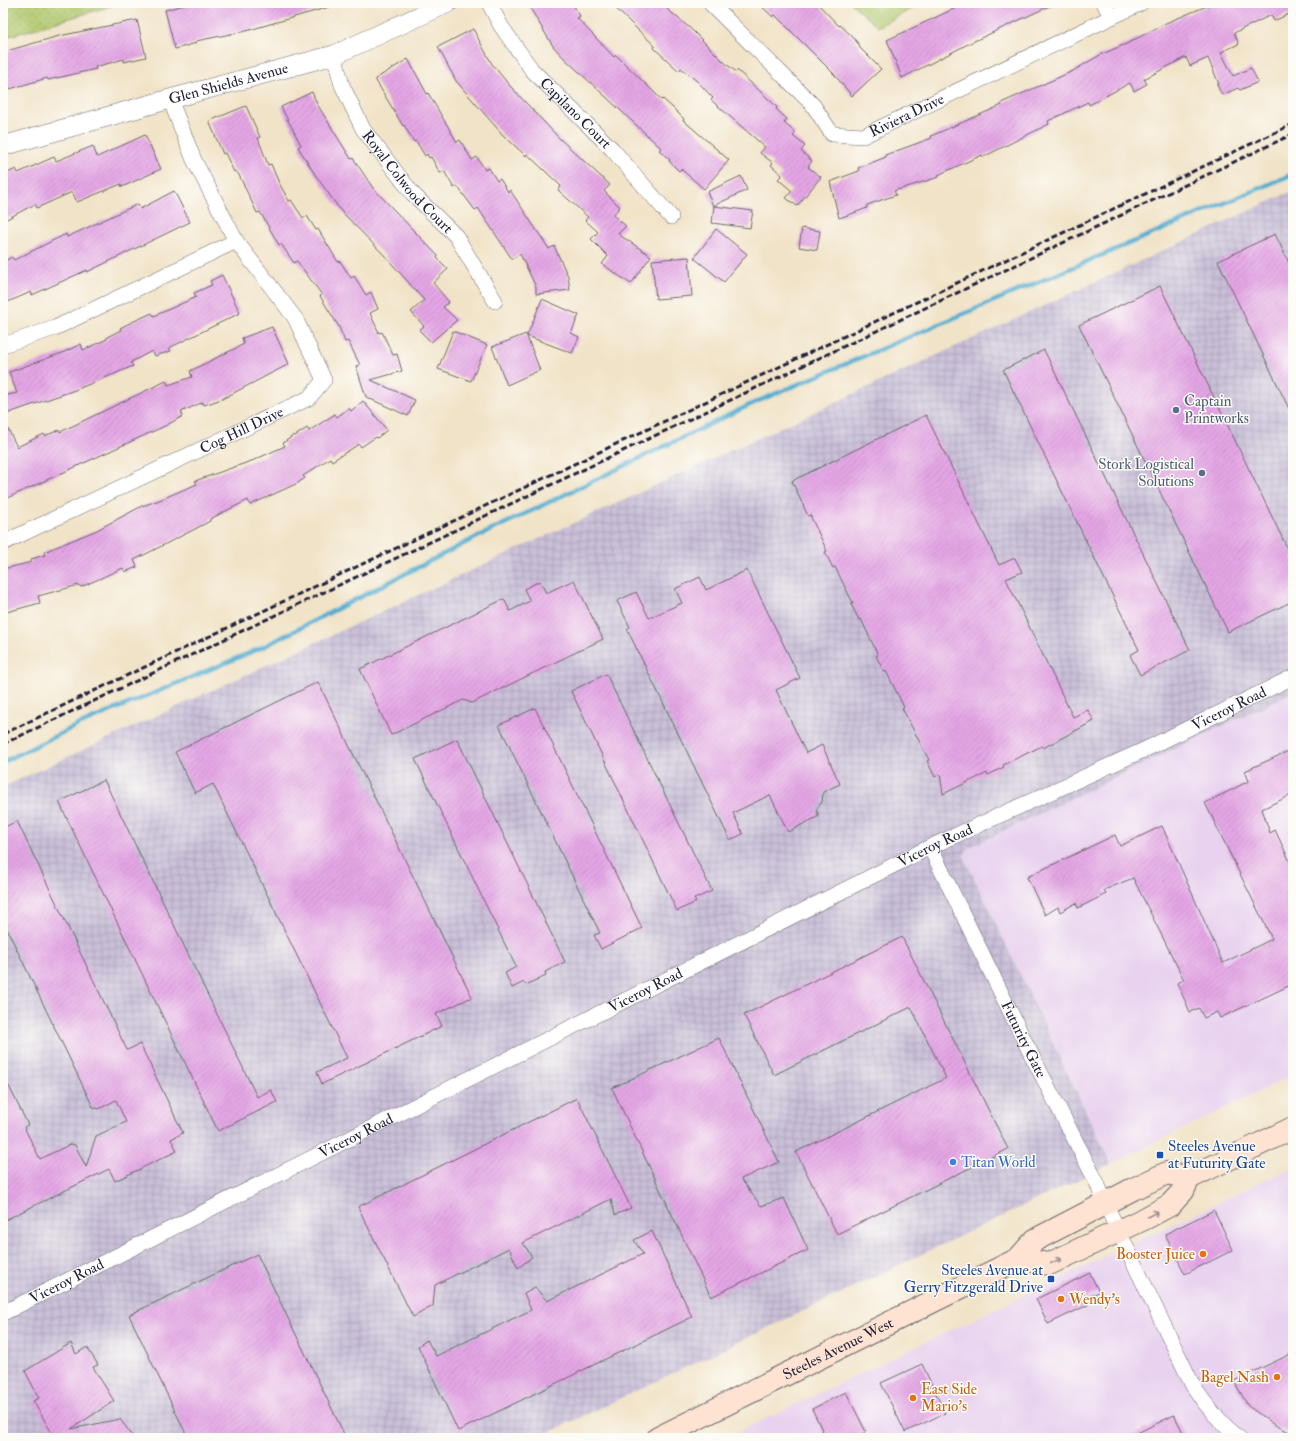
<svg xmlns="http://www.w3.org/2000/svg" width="1296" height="1441" font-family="'IM FELL Double Pica',serif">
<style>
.built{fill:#e8d2ef}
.industrial{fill:url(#industrial-grid)}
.grass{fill:url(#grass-dots);stroke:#6a7554}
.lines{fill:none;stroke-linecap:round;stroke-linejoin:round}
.stream{stroke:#53aed1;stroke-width:4.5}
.building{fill:url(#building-hatch)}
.minor-casing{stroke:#6a666c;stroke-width:16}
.tertiary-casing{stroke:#6a666c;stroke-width:20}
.secondary-casing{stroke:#6a666c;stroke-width:24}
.minor{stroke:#fff;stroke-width:15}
.tertiary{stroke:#fff;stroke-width:19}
.secondary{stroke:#fee3d2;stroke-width:22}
.rail{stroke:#22223b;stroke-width:3;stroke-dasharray:6 3;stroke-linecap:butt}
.oneway{stroke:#9b8c8e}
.service-dot{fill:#5c6f8a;stroke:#fdfcf7;stroke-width:1.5}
.transit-dot{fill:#1a4fb4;stroke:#fdfcf7;stroke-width:1.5}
.shop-dot{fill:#3f7fe0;stroke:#fdfcf7;stroke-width:1.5}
.food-dot{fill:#e8710a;stroke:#fdfcf7;stroke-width:1.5}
.labels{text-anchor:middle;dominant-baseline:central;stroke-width:3;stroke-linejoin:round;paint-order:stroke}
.street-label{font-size:15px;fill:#22223b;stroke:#fdfcf7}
.service-label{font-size:15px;fill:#4e5e75;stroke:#fdfcf7;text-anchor:start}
.transit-label{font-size:15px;fill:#164399;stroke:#fdfcf7;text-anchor:start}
.shop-label{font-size:15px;fill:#366cbe;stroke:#fdfcf7;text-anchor:start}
.food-label{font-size:15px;fill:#c56008;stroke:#fdfcf7;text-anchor:end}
</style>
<defs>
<pattern id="industrial-grid" width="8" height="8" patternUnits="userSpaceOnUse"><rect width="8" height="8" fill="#c9bfd8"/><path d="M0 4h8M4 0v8" fill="none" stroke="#aca4ba"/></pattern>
<pattern id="grass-dots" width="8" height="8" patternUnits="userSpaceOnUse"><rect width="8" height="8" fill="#b1c86d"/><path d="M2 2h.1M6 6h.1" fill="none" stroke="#98ac5f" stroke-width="1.8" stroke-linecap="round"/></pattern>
<pattern id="building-hatch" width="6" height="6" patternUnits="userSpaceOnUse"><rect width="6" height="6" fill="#e4a6e5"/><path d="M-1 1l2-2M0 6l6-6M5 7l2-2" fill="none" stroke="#c38fc5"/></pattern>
</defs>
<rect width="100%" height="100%" fill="#fdfcf7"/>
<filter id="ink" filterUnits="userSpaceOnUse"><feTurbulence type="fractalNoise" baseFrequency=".025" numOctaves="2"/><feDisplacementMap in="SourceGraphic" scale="8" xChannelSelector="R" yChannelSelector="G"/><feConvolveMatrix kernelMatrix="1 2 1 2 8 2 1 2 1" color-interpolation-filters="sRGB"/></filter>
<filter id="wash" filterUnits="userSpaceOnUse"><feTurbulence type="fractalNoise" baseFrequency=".012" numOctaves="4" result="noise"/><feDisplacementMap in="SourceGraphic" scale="16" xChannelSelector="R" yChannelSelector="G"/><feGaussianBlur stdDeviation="0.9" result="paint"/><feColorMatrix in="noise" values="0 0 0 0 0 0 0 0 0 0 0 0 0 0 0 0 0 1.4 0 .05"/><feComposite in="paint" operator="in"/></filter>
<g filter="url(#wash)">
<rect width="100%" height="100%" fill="#f1e3c7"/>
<g class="built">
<polygon points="1293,692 1293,1075 1111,1164 963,855 970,847"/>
<polygon points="1293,1167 1293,1438 725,1438"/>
</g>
<polygon class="industrial" points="1290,192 1293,199 1293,692 970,847 963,855 1111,1164 537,1438 3,1438 3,787"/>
<g class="grass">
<polygon points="3,3 121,3 3,38"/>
<polygon points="851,3 923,3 878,27"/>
</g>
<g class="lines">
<polyline class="stream" points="3,762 78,725 261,648 473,539 756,402 1293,174"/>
</g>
<g id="blocks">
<g class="building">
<polygon points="193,3 328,3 329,7 246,31 196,41 196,43 175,49 165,10"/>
<polygon points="527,3 572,3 580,16 577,18 614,57 616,55 662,100 663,99 673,108 684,119 683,120 729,160 704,189 681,169 679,171 669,161 670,160 659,150 661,148 564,58 553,46"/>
<polygon points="610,3 660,3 691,29 724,62 736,72 737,70 777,107 776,109 787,119 784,123 796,133 793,136 805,146 801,151 812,161 808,167 821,177 797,206 786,198 792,191 778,179 782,175 771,165 773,163 760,153 765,147 711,100 713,98 698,82 681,68 679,71 654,48 655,46"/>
<polygon points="758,3 817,3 839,26 840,25 852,36 860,46 859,47 881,69 852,96 833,73 775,15 773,17"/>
<polygon points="956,3 1056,3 970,43 902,78 887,40 958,7"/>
<polygon points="1214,3 1293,3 1293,12 1274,21 1271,15 1234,33 1239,44 1221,52 1233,76 1251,68 1258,82 1240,90 1238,88 1222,95 1217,85 1219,84 1208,58 1190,66 1186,57 1144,79 1147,84 1134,91 1130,83 1089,105 1088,102 1048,121 1049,124 983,157 982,155 938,175 939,177 894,191 896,195 867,205 867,208 851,214 839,218 830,182 859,171 858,168 886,157 885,155 932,138 931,136 1002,105 1001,103 1073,71 1100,55 1126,44 1166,23"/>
<polygon points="137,20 146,57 124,62 124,59 95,67 96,69 48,80 47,78 3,91 3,52 59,36"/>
<polygon points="473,29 492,64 510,86 560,139 610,185 604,191 620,207 613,215 626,226 618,234 651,256 631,284 602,264 608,256 591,239 598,232 585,220 588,217 558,190 561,186 527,154 526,156 502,134 456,81 438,47"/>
<polygon points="408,59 427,94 428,93 457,142 460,140 472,160 477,157 485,170 489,168 497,181 500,179 508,192 510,190 549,249 554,246 568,276 570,290 536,294 536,287 520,254 512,259 478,208 475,210 457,186 454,188 444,171 440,173 431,157 429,158 427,154 425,156 416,141 414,142 404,125 403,126 375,79"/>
<polygon points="312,92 317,104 351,159 353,158 373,188 438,256 437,258 448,269 433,283 449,302 443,307 457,320 431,342 419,330 424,326 411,312 424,300 385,256 341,211 316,176 298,147 301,145 281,107"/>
<polygon points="246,106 260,137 258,138 268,165 271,164 279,183 289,201 291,200 303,218 307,216 316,230 318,229 338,262 340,261 351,278 354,276 366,295 371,292 378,309 370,313 379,333 382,332 393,355 397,354 402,371 371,380 415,400 408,416 366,397 356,366 360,365 348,341 345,342 339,327 320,296 322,295 297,261 294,263 281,244 279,245 260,212 257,213 239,175 236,171 234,172 225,153 223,154 209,121"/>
<polygon points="145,135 161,169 122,187 121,184 77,202 72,192 37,208 35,204 3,221 3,175 16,169 18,173 54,157 56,161 93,146 97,157"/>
<polygon points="741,176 747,190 713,206 707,192"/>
<polygon points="174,191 190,222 87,272 87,270 32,295 31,292 3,304 3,262 12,257 14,260 66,234 67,237 138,204 140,209"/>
<polygon points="714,206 753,211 750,228 712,223"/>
<polygon points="802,228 820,231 817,250 799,247"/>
<polygon points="716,229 747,254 724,282 694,258"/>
<polygon points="1275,234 1293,271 1293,417 1218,261"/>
<polygon points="689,257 692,296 656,299 652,260"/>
<polygon points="222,275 240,313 169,348 171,351 155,356 152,351 131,362 133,366 119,372 75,390 3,415 3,396 17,393 9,372 62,353 81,344 83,350 107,339 107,337 121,330 120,328 132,322 152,313 154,316 196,297 194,293 212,285 210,281"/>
<polygon points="1160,286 1293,560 1293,601 1228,632 1079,325"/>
<polygon points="542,299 579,315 571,333 579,337 572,353 527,336"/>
<polygon points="272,327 289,364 222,399 204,405 203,402 181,412 183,416 167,425 3,500 3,419 17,447 44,434 45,436 59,430 60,432 166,381 168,385 192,377 190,371 244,344 242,338"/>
<polygon points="453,331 487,345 471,381 438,369"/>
<polygon points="526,334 540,370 507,385 492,347"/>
<polygon points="1044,350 1190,650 1140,675 1130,655 1139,650 1003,370"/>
<polygon points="363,401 387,430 377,438 376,437 361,447 359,444 332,461 330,458 303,476 305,478 298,483 250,505 248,500 210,519 210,521 195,529 134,560 137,567 125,572 123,568 81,587 79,585 38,596 40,603 3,613 3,569 32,562 31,559 45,555 44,552 97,530 142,506 157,501 197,484 195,481 254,460 285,446 283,443 294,435 295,436 307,428 309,431 335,414 337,417 349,408 351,411"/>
<polygon points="926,415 999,565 1015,558 1022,572 1006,579 1073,717 1088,710 1094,721 1043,748 1042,746 1003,765 1004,767 988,775 987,773 943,794 940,774 935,777 927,761 929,760 902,708 904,707 886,671 884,672 876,656 878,655 861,619 859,620 851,604 853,603 835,567 833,568 825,552 827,551 810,515 808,516 792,481"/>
<polygon points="747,570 800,678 776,690 806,753 822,745 840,784 823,792 822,802 816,810 819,816 788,832 770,795 733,813 743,834 730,840 627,629 630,627 617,601 636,592 649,618 682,603 675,589 700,577 706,590"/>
<polygon points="574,580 603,639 472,703 463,700 391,735 360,669 504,599 510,611 530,601 524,589 540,581 546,593"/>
<polygon points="606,674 712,891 694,899 696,902 677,911 571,691"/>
<polygon points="318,682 472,997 436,1014 442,1026 322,1084 317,1072 347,1058 213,784 195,793 175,752"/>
<polygon points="535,708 642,928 601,949 594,935 600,933 499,725"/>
<polygon points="457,739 565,962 545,972 546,975 526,985 524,982 512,988 505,973 516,967 415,759"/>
<polygon points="1293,749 1293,794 1262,809 1270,833 1275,830 1293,868 1293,984 1220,1018 1217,1012 1204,1018 1199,1008 1190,1012 1177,983 1184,980 1133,878 1104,890 1106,894 1078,908 1076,903 1060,912 1058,907 1045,915 1027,877 1115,835 1120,846 1162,826 1223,963 1272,939 1205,803 1249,781 1245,771"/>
<polygon points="104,780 257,1097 271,1090 277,1102 218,1131 59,802"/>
<polygon points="17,821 127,1050 140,1044 183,1133 171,1139 177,1151 115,1181 109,1169 3,1221 3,1074 28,1125 24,1127 40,1159 71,1144 75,1145 86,1167 96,1136 126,1122 116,1100 99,1109 93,1107 3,921 3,828"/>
<polygon points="902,937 1008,1149 837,1234 796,1152 946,1078 911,1007 774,1075 744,1015"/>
<polygon points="719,1038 779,1162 741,1179 761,1206 784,1198 808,1250 711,1297 612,1088"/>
<polygon points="577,1098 631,1208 615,1215 611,1199 523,1243 532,1257 518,1268 509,1248 435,1285 433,1306 413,1317 358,1207"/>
<polygon points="1214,1210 1233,1250 1185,1274 1165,1234"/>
<polygon points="652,1231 692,1317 458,1431 418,1346 427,1340 436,1356 531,1310 524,1293 535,1287 547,1301 643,1254 634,1240"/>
<polygon points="257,1254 346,1438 188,1438 129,1315"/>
<polygon points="1090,1273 1099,1292 1085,1298 1088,1305 1048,1324 1036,1299"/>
<polygon points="71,1343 76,1354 87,1347 98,1365 93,1367 114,1401 71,1429 120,1419 134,1438 55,1438 33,1401 39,1398 25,1371"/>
<polygon points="1293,1353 1293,1434 1273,1424 1248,1406 1234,1381"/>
<polygon points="922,1364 945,1413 905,1432 881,1383"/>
<polygon points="846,1392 866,1432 854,1438 826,1438 812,1409"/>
<polygon points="1174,1415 1186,1438 1127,1438"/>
</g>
</g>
</g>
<g filter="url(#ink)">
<use href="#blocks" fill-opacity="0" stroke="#6a666c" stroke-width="1"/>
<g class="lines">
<g class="minor-casing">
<g id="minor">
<path id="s1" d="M489 3 501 26 532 70 612 149 671 217"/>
<path id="s2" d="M710 3 813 105 832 134 863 136 1141 3"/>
<polyline points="1104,3 1111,17"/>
<path id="s3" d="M334 55 342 85 363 129 412 193 456 236 495 301"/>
<polyline points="3,345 55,328 236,241"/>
<path id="s4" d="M3 543 309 398 324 380 295 318 236 241 194 160 170 99"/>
<path id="s5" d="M930 847 1028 1048 1097 1183 1105 1203 1193 1386C1206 1406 1220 1423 1239 1438"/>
<path id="s6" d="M3 1313 930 847 1146 749 1293 677"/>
</g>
</g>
<g class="tertiary-casing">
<g id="tertiary">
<path id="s7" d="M3 146 170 99 334 55 448 3"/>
</g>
</g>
<g class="secondary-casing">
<g id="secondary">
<polyline points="1018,1259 1049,1264 1146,1218 1170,1205 1183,1191 1189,1178"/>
<path id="s8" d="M658 1438 1018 1259 1035 1240 1133 1189 1167 1173 1189 1178 1293 1128"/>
</g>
</g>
<use href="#minor" class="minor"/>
<use href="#tertiary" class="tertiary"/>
<use href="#secondary" class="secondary"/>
<g class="rail">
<polyline points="3,734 1293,124"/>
<polyline points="3,744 1293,134"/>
</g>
</g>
<defs><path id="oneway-shaft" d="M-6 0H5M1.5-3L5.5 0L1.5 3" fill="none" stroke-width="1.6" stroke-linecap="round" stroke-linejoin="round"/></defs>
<g class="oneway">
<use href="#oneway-shaft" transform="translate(1153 1214) rotate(-28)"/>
<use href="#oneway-shaft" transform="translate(1056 1261) rotate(-25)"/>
</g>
</g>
<g class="service-dot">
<circle cx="1176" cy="410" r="4"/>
<circle cx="1202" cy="473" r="4"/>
</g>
<g class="transit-dot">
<rect x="1156" y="1151" width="8" height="8" rx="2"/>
<rect x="1047" y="1275" width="8" height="8" rx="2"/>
</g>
<circle class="shop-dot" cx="953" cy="1162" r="4"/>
<g class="food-dot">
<circle cx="1203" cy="1254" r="4"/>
<circle cx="1061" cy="1299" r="4"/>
<circle cx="1277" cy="1377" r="4"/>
<circle cx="913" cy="1398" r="4"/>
</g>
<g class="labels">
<g class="street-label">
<text stroke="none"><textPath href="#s7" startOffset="234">Glen Shields Avenue</textPath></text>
<text stroke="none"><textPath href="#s1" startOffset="141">Capilano Court</textPath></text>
<text stroke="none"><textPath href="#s2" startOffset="259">Riviera Drive</textPath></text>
<text stroke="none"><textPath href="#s3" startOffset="149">Royal Colwood Court</textPath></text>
<text stroke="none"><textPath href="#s4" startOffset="264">Cog Hill Drive</textPath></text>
<text stroke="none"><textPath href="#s6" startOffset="1367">Viceroy Road</textPath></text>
<text stroke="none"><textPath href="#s6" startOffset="1043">Viceroy Road</textPath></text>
<text stroke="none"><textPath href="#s6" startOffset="719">Viceroy Road</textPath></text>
<text stroke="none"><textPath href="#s5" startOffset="214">Futurity Gate</textPath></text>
<text stroke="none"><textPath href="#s6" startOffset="395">Viceroy Road</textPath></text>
<text stroke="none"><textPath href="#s6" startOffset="71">Viceroy Road</textPath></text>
<text stroke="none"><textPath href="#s8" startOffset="201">Steeles Avenue West</textPath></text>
</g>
<g class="service-label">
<text x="1184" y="401">Captain<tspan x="1184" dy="17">Printworks</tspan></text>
<text x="1194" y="464" text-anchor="end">Stork Logistical<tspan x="1194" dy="17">Solutions</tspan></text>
</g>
<g class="transit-label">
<text x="1168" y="1146">Steeles Avenue<tspan x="1168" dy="17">at Futurity Gate</tspan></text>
<text x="1043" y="1270" text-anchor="end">Steeles Avenue at<tspan x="1043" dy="17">Gerry Fitzgerald Drive</tspan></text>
</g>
<g class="shop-label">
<text x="961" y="1162">Titan World</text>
</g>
<g class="food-label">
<text x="1195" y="1254">Booster Juice</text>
<text x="1069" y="1299" text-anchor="start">Wendy's</text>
<text x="1269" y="1377">Bagel Nash</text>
<text x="921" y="1389" text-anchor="start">East Side<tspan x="921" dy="17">Mario's</tspan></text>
</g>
</g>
<rect width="1296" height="1441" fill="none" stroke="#fdfcf7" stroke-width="16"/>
</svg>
